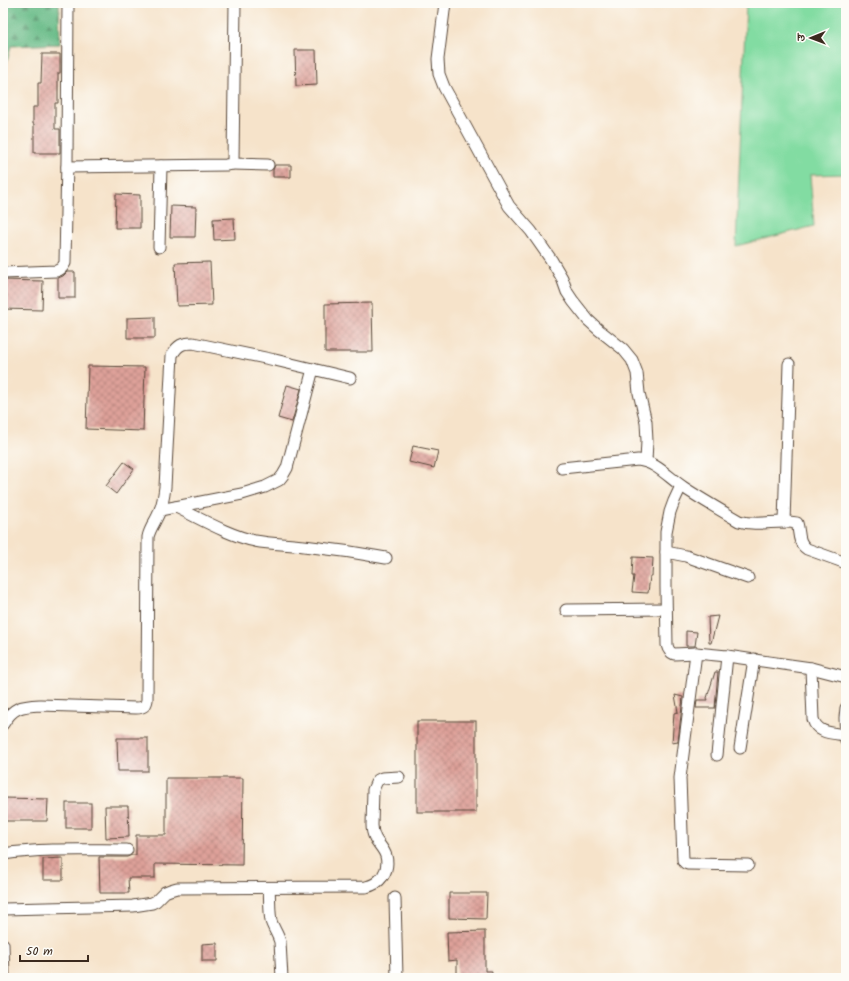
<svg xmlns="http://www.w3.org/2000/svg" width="849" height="981" font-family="Kalam,'Playpen Sans Deva',sans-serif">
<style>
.grass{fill:#82dca2;stroke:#5e8360}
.forest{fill:url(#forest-firs);stroke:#527353}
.building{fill:url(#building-cross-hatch)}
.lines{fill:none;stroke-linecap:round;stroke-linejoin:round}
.minor-casing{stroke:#574638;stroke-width:13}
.minor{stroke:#fff;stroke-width:11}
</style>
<defs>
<pattern id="forest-firs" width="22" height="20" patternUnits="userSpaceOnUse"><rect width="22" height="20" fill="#69bc88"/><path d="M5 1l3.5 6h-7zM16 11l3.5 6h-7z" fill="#58996f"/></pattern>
<pattern id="building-cross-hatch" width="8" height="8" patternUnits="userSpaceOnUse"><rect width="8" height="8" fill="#dea19a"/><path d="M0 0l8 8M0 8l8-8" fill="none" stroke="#b5837d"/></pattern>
</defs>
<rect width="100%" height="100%" fill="#fdfcf7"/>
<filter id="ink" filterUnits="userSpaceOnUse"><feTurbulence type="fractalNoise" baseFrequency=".025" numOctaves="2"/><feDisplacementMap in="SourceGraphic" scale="8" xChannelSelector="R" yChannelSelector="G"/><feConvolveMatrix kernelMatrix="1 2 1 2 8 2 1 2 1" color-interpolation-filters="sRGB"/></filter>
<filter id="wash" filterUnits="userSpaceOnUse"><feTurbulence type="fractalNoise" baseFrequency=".012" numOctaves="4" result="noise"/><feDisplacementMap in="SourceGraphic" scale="16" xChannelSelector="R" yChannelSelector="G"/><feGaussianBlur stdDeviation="0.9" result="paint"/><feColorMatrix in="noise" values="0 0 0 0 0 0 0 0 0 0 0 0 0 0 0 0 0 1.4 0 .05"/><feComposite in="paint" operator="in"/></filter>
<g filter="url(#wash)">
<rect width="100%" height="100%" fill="#f6e3ca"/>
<polygon class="grass" points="746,3 846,3 846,174 810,175 814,226 736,246"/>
<polygon class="forest" points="3,3 59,3 60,44 11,46 3,78"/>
<g id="blocks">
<g class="building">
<polygon points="295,50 316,50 317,85 296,86"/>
<polygon points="42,54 60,54 60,73 58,73 58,103 55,103 55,129 60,129 60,153 34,153 34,124 33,124 33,107 38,107 38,83 41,83"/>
<polygon points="275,165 291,165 291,177 273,177 273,170"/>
<polygon points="116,194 140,195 140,228 115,228"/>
<polygon points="171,206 196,207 195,237 170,237"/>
<polygon points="234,218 235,239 214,240 213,219"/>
<polygon points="210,262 212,305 177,306 175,263"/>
<polygon points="67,272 75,272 75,298 58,298 58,278 63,276"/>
<polygon points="3,280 43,281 42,310 3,309"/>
<polygon points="372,303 373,352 325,352 325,304"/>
<polygon points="155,317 155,338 127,338 127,318"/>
<polygon points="88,366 145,367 143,431 86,429"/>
<polygon points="287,385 301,389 292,422 278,418"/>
<polygon points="413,446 438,451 434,468 409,462"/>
<polygon points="124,462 134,469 116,494 106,486"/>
<polygon points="633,557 653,558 652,576 650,576 648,593 632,592 634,576 632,576"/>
<polygon points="718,616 711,643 709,643 708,617"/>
<polygon points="686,631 697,632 695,646 686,646"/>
<polygon points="715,672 718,672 715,708 696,708 697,700 708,700 707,698"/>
<polygon points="675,695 683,697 678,742 672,743 674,713 678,712"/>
<rect x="417" y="721" width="59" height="91"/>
<polygon points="117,738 148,738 148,771 118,771"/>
<polygon points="166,778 243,778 242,865 155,864 155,878 128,878 129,893 100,893 99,857 127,857 132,855 136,855 136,835 166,835"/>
<polygon points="3,798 48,799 47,821 3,821"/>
<rect x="66" y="803" width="25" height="25"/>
<polygon points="105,806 128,806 129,837 106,838"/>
<polygon points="63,858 63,880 43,880 43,859"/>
<polygon points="449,893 487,893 486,919 449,918"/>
<polygon points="485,931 485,971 492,971 491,978 457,978 457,960 448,961 447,932"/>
<polygon points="217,943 217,961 202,961 202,944"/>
</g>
</g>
</g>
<g filter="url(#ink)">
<use href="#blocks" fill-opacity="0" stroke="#574638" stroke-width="1"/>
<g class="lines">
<g class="minor-casing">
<g id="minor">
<polyline points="445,3 438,59 439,74 444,87 509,206 531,231 552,261 562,278 567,292 573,301 588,320 599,330 623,349 632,360 637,373 639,393 646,422 647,441 646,461"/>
<polyline points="232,164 268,165"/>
<polyline points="67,167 226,165 232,164 233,161 235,3"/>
<polyline points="159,247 161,166"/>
<path d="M3 273 56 271C61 270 63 267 65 263L67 160 68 3"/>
<path d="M562 468 638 460C656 462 668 477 683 487 701 499 720 510 739 521 758 527 778 519 797 523 800 532 797 542 807 549L846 563"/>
<path d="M681 486 674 501 670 512 666 532V587L667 645C668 649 669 652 674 654L696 653"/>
<path d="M176 507C201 519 228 535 255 541 271 544 288 544 304 546 332 549 359 553 386 558"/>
<polyline points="160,510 242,494 265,487 279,480 283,475 287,468 313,369"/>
<polyline points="784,522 789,364"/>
<polyline points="666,552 686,556 748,578"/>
<polyline points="566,610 666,609"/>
<path d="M811 668 813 719C817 734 833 733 846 735"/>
<polyline points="846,708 845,718 846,741"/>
<path d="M3 724C13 707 21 706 40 705L136 708C143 708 146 706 147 700L148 537C150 527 157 520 160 510 163 503 164 495 165 487L172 355C178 345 182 343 193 343L275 360 350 378"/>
<polyline points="740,748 754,659"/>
<polyline points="717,755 727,656"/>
<path d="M3 854C44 848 86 850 127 850"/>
<polyline points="748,865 688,864 685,863 683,860 680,778 696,653 727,656 811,668 846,677"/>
<path d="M269 888C270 898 269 910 271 921 273 928 278 934 280 942L282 978"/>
<polyline points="395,898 397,978"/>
<path d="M3 909 133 906 152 903 156 901 165 892 170 890 177 888 366 887C380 884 390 871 386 856 384 849 378 844 375 838 373 834 372 829 372 825L373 790 376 783 378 780 382 778 399 777"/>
<polyline points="3,944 4,978"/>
</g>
</g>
<use href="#minor" class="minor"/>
</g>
</g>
<rect width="849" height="981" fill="none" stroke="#fdfcf7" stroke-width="16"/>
<g transform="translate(811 38) rotate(269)" stroke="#fdfcf7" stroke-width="3" paint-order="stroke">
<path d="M0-3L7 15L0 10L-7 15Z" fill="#3b2a1e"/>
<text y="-6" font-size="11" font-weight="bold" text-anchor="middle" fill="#3b2a1e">उ</text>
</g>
<path d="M20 955v6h68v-6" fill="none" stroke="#3b2a1e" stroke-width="2"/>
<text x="26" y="955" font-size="12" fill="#3b2a1e" stroke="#fdfcf7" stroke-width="3" paint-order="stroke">50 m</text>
</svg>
